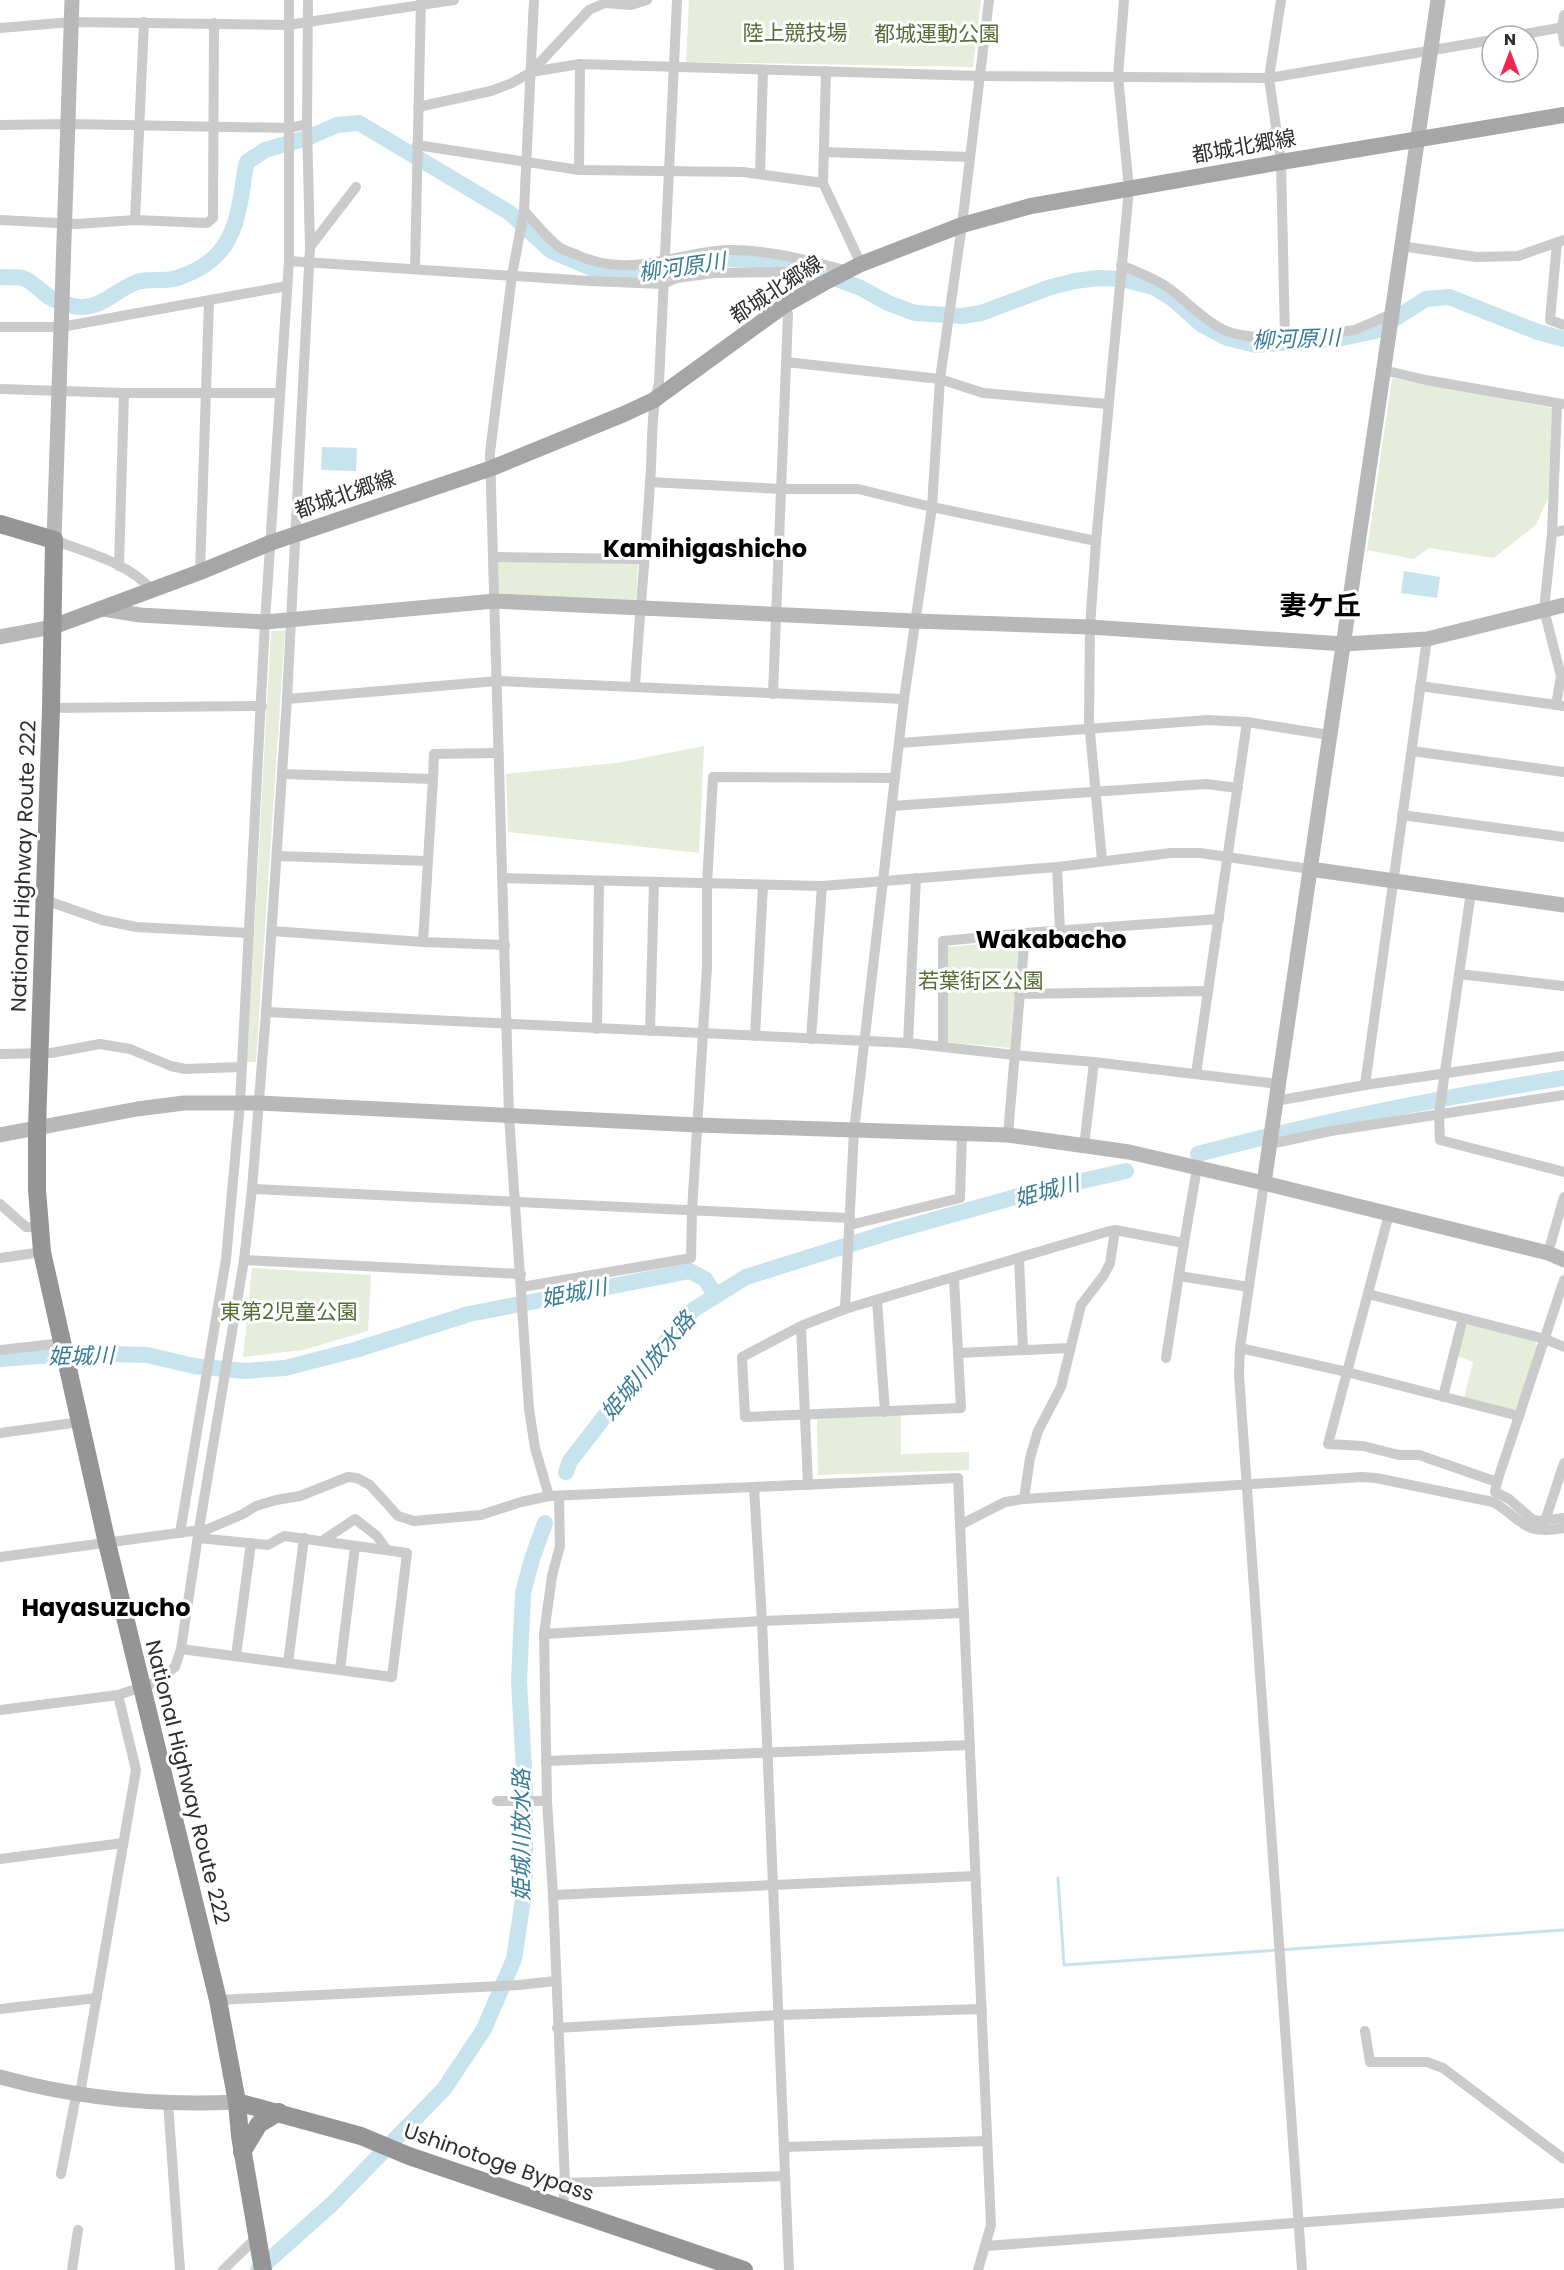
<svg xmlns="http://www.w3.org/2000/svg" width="1564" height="2270" font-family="Poppins,'Noto Sans JP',sans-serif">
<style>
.green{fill:#e7eddb}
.water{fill:#c6e3ee}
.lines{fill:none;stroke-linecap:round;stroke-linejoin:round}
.stream{stroke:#c6e3ee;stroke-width:3}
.river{stroke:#c6e3ee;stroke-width:16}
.street{stroke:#cbcbcb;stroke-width:10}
.secondary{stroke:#b8b8b8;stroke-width:15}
.primary{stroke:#a6a6a6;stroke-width:16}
.highway{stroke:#959595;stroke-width:18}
.labels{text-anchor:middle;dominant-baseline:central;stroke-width:6;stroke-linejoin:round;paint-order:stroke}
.park-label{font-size:21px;fill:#586d39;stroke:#fff}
.street-label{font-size:21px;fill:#2e2e2e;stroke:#fff}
.water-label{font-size:22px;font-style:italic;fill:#387d95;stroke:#fff}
.quarter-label{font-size:24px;font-weight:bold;fill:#000;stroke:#fff}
.district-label{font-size:27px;font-weight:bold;fill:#000;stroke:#fff}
</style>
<rect width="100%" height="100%" fill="#fff"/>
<g class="green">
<polygon points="689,0 981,0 973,67 686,62"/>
<polygon points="1392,378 1552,408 1548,498 1536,525 1494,558 1429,548 1414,559 1367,550"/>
<polygon points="498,562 637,563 638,565 636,598 634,601 502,595 499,592"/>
<polygon points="271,631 285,631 256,1062 247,1062"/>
<polygon points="704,746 699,853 508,832 506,774 617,763"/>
<polygon points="1019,941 1010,1048 946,1042 947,947"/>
<polygon points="252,1268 371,1275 368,1331 303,1350 243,1357"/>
<polygon points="1470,1324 1535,1341 1537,1346 1518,1408 1513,1410 1464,1398 1473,1362 1457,1356 1465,1326"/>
<polygon points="901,1415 901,1454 969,1452 969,1470 818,1475 817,1419"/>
</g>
<g class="water">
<polygon points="322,447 357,448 356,471 321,470"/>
<polygon points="1404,571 1440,577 1437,598 1401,593"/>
</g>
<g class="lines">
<polyline class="stream" points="1058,1878 1064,1965 1564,1930"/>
<g class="river">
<path d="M0 277C7 277 16 277 23 278 32 281 41 291 49 297 56 301 70 306 79 307 101 309 117 289 137 282 150 278 164 282 177 278 214 266 232 245 239 207 243 191 243 177 247 162L265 150 307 138 337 125 359 123 510 213 551 251 598 271 631 275 664 270 714 258 776 261 807 268 861 288 888 303 915 313 962 316 981 313 1051 287 1075 281 1098 278 1122 279 1153 287 1173 299 1202 325 1227 338 1256 345 1342 338 1375 331 1426 299 1449 297 1538 332 1564 339"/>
<path d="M1198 1154C1318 1122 1441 1097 1564 1078"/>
<polyline points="0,1359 81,1353 147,1355 194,1366 245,1371 285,1368 355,1350 469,1314 690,1271 705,1279 716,1296"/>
<polyline points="566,1472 570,1461 625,1390 693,1310 746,1277 890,1232 1033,1192 1126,1171"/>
<polyline points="258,2270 332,2204 444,2089 484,2029 514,1959 525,1886 525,1787 519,1681 523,1593 532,1559 545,1523"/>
</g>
<g class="street">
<polyline points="534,0 524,211 512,275 490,453 509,1116 529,1409 535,1448 549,1496"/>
<polyline points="1564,15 1562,28 1564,42"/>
<polyline points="0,28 71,22 288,25 454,0"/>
<polyline points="1513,36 1564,27"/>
<polyline points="826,71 823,183 861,264"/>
<polyline points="531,72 580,64 980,76 1269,78 1492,40"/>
<polyline points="418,107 491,91 512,83 531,72 589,10 605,3 631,5 647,0"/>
<polyline points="0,125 69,124 290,128 307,124"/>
<polyline points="417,145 579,170 743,172 823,183"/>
<polyline points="824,152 970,157"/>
<polyline points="579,170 580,64"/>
<polyline points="760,174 763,70"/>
<path d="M524 211C535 222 546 237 559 247 563 250 570 252 575 254 631 280 671 253 727 250 767 249 810 261 848 271"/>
<polyline points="0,220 77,224 135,220 207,223 213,218 214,23"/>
<polyline points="135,220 144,22"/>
<polyline points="1557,243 1550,320 1564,325"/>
<polyline points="1401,246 1476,257 1518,256 1564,240"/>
<polyline points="310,247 356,187"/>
<polyline points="289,261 590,281 663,284 677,278 714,273 790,272 816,287"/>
<path d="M1121 265C1140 273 1160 280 1175 293 1192 306 1205 321 1224 330 1243 338 1265 337 1285 339L1281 162 1269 78 1281 0"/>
<polyline points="415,269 421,0"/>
<polyline points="0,327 61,327 287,286"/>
<polyline points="1285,339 1355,330 1391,314"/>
<polyline points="786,362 940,379 983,393 1108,404"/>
<polyline points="1383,370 1426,380 1562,404"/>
<polyline points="0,389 124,393 279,393"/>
<polyline points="650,482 782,489 858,489 932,507 1096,541"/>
<polyline points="1552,533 1564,530"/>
<path d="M54 540C87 553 127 562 151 589"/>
<polyline points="494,557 643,559"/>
<polyline points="119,566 124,393"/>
<polyline points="200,572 209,301"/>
<polyline points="1420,686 1564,706"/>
<path d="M635 687C639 619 646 551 650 482 653 449 650 415 659 383L677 0"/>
<polyline points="773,694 788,314 785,305"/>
<polyline points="287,699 497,681 904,699"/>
<polyline points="1556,705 1561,676 1544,610 1552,533 1557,405"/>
<polyline points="51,708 262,706"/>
<polyline points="900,743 1208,720 1247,722 1329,735"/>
<polyline points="1412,751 1564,772"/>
<polyline points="283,774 433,779 434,754 497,753"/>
<polyline points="892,806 1206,784 1238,788"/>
<polyline points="1402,815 1564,837"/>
<polyline points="277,856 427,861"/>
<polyline points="1102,860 1089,721 1090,627 1096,541 1129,189 1118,76 1124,0"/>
<polyline points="1057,867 1060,931"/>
<polyline points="502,878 822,886 1057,867 1171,853 1200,853 1310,869"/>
<polyline points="1471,892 1439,1113 1440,1140 1564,1172"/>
<polyline points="45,900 102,920 136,927 249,933"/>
<polyline points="272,931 423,942 505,945"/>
<polyline points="423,942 433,779"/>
<polyline points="1459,974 1564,986"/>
<polyline points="1019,994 1208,991"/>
<polyline points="266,1012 908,1043 1014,1055 1094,1062 1278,1084"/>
<polyline points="597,1029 599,881"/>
<polyline points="650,1031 654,882"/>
<polyline points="755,1036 763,885"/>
<polyline points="811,1039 822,886"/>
<polyline points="908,1043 916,878"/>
<polyline points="943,1047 943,941 1025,933"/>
<polyline points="0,1054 51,1053 100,1044 130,1049 171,1066 185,1069 241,1067"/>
<polyline points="1196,1074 1247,722"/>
<polyline points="1365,1085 1427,639"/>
<polyline points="1276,1101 1365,1085 1564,1056"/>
<polyline points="1008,1135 1025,933 1219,919"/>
<polyline points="1270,1144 1331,1131 1564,1095"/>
<polyline points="1084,1146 1094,1062"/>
<polyline points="1264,1183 1240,1348 1239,1375 1302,2270"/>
<polyline points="252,1189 850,1218"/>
<polyline points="0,1204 26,1227 38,1227"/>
<polyline points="1389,1214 1328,1444 1363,1446 1399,1455 1419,1455 1497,1482 1495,1492 1509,1499 1532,1519 1538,1521 1564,1518"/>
<polyline points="850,1225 960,1198 962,1133"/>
<polyline points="1548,1253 1564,1197"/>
<polyline points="0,1258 42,1252"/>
<polyline points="1019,1258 1023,1350"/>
<polyline points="244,1260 521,1274"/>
<polyline points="1179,1276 1249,1287"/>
<polyline points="954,1278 961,1408 745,1417 742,1357 801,1326 845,1309 1106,1232 1115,1230 1184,1243 1197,1168"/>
<polyline points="522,1287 691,1258 692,1211 707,967 707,884 713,777 895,778"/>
<polyline points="1368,1294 1545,1339 1564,1347"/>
<polyline points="877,1300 885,1412"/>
<polyline points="845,1309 854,1131 904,699 932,507 940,379 962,225 989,0"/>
<polyline points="801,1326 808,1485"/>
<polyline points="1240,1348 1347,1372 1519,1416"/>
<polyline points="0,1350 63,1343"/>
<polyline points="958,1353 1069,1348"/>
<polyline points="1166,1358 1184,1243"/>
<polyline points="1443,1397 1463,1318"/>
<polyline points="0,1433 80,1422"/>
<polyline points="1497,1482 1564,1280"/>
<polyline points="754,1487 762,1621 789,2270"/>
<polyline points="559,1496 560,1546 552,1576 544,1634 547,1801 553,1895 565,2183 563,2209"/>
<polyline points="1024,1499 1030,1458 1038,1431 1061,1387 1081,1305 1104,1275 1110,1263 1115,1230"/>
<polyline points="1545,1521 1564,1463"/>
<polyline points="180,1533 226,1259 240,1103 265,622 289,261 289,0"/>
<polyline points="322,1541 355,1519 377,1536 386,1549"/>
<polyline points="0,1557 208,1529 243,1514 256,1506 276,1500 300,1496 348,1477 357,1478 370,1485 398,1516 414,1521 481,1515 521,1502 549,1496 958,1478 960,1525"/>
<polyline points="544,1634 762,1621 964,1613"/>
<polyline points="181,1649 392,1677 407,1553 284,1536 268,1545 198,1538"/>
<polyline points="236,1656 251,1543"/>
<polyline points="288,1663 304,1538"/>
<polyline points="340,1670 355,1546"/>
<polyline points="0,1710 118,1695 157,1682 175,1667 181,1649 199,1529 244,1260 252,1189 266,1012 287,699 310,247 307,125 308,0"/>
<polyline points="546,1761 970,1745"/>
<polyline points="497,1801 547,1801"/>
<polyline points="0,1859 123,1843"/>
<polyline points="553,1895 975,1876"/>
<polyline points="218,2000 519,1985 556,1981"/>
<polyline points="0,2009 97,1998"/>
<polyline points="557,2028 779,2015 982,2009"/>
<polyline points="1365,2031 1370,2062 1427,2062 1443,2068 1564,2159"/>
<polyline points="168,2102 180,2270"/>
<polyline points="784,2147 987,2141"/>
<polyline points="61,2174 75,2101 80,2094 136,1770 118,1695"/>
<polyline points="565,2183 785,2176"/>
<polyline points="986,2246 1564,2203"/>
<polyline points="72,2270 78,2230"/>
<polyline points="223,2270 257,2237"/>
<path d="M978 2270 991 2225 960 1525 1005 1502 1024 1499 1362 1477 1376 1478 1493 1502C1524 1520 1522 1536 1564 1528"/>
</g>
<g class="secondary">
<polyline points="54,540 72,0"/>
<polyline points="103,609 140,615 265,622 495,601 914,621 1090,627 1344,644 1427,639 1564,605"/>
<polyline points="0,637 52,627"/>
<polyline points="1310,869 1564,905"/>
<polyline points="0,1135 137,1109 184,1103 259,1103 697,1125 1008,1135 1129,1152 1264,1183 1548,1253 1564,1260"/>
<polyline points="1264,1183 1438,0"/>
<path d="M0 2077C76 2098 158 2106 237 2102"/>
</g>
<polyline class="primary" points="52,627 200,572 270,543 492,468 624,414 654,400 785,305 824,283 861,264 962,225 1031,206 1281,162 1564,115"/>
<g class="highway">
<polyline points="0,524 54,540 51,708 37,1128 37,1190 42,1252 107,1543 218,2000 237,2102 240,2136 263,2270"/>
<polyline points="237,2102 361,2136 409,2156 744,2270"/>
<polyline points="242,2152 259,2124 279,2112"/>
</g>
</g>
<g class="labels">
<g class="park-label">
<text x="795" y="32">陸上競技場</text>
<text x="937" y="33">都城運動公園</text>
<text x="981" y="980">若葉街区公園</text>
<text x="289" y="1311">東第2児童公園</text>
</g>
<g class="street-label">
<text transform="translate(1244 146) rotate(-10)">都城北郷線</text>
<text transform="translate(776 289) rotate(-33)">都城北郷線</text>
<text transform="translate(345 494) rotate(-19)">都城北郷線</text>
<text transform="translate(23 866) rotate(-88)">National Highway Route 222</text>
<text transform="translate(188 1782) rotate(76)">National Highway Route 222</text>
<text transform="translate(499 2162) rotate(19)">Ushinotoge Bypass</text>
</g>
<g class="water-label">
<text transform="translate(682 267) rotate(-8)">柳河原川</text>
<text transform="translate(1296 339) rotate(-2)">柳河原川</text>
<text transform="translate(1047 1191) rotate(-15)">姫城川</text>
<text transform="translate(574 1293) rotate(-11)">姫城川</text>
<text transform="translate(81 1356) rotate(-1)">姫城川</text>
<text transform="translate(648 1366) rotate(-50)">姫城川放水路</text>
<text transform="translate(521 1835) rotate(-90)">姫城川放水路</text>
</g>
<g class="quarter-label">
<text x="705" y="548">Kamihigashicho</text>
<text x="1051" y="939">Wakabacho</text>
<text x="106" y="1607">Hayasuzucho</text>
</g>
<g class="district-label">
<text x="1320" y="605">妻ケ丘</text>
</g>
</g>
<g transform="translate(1510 54)"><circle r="28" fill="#ffffff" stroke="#ababab" stroke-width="1.5"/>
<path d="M0-4.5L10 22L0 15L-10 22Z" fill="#ef2750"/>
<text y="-9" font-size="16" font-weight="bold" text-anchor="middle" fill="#2e2e2e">N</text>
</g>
</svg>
